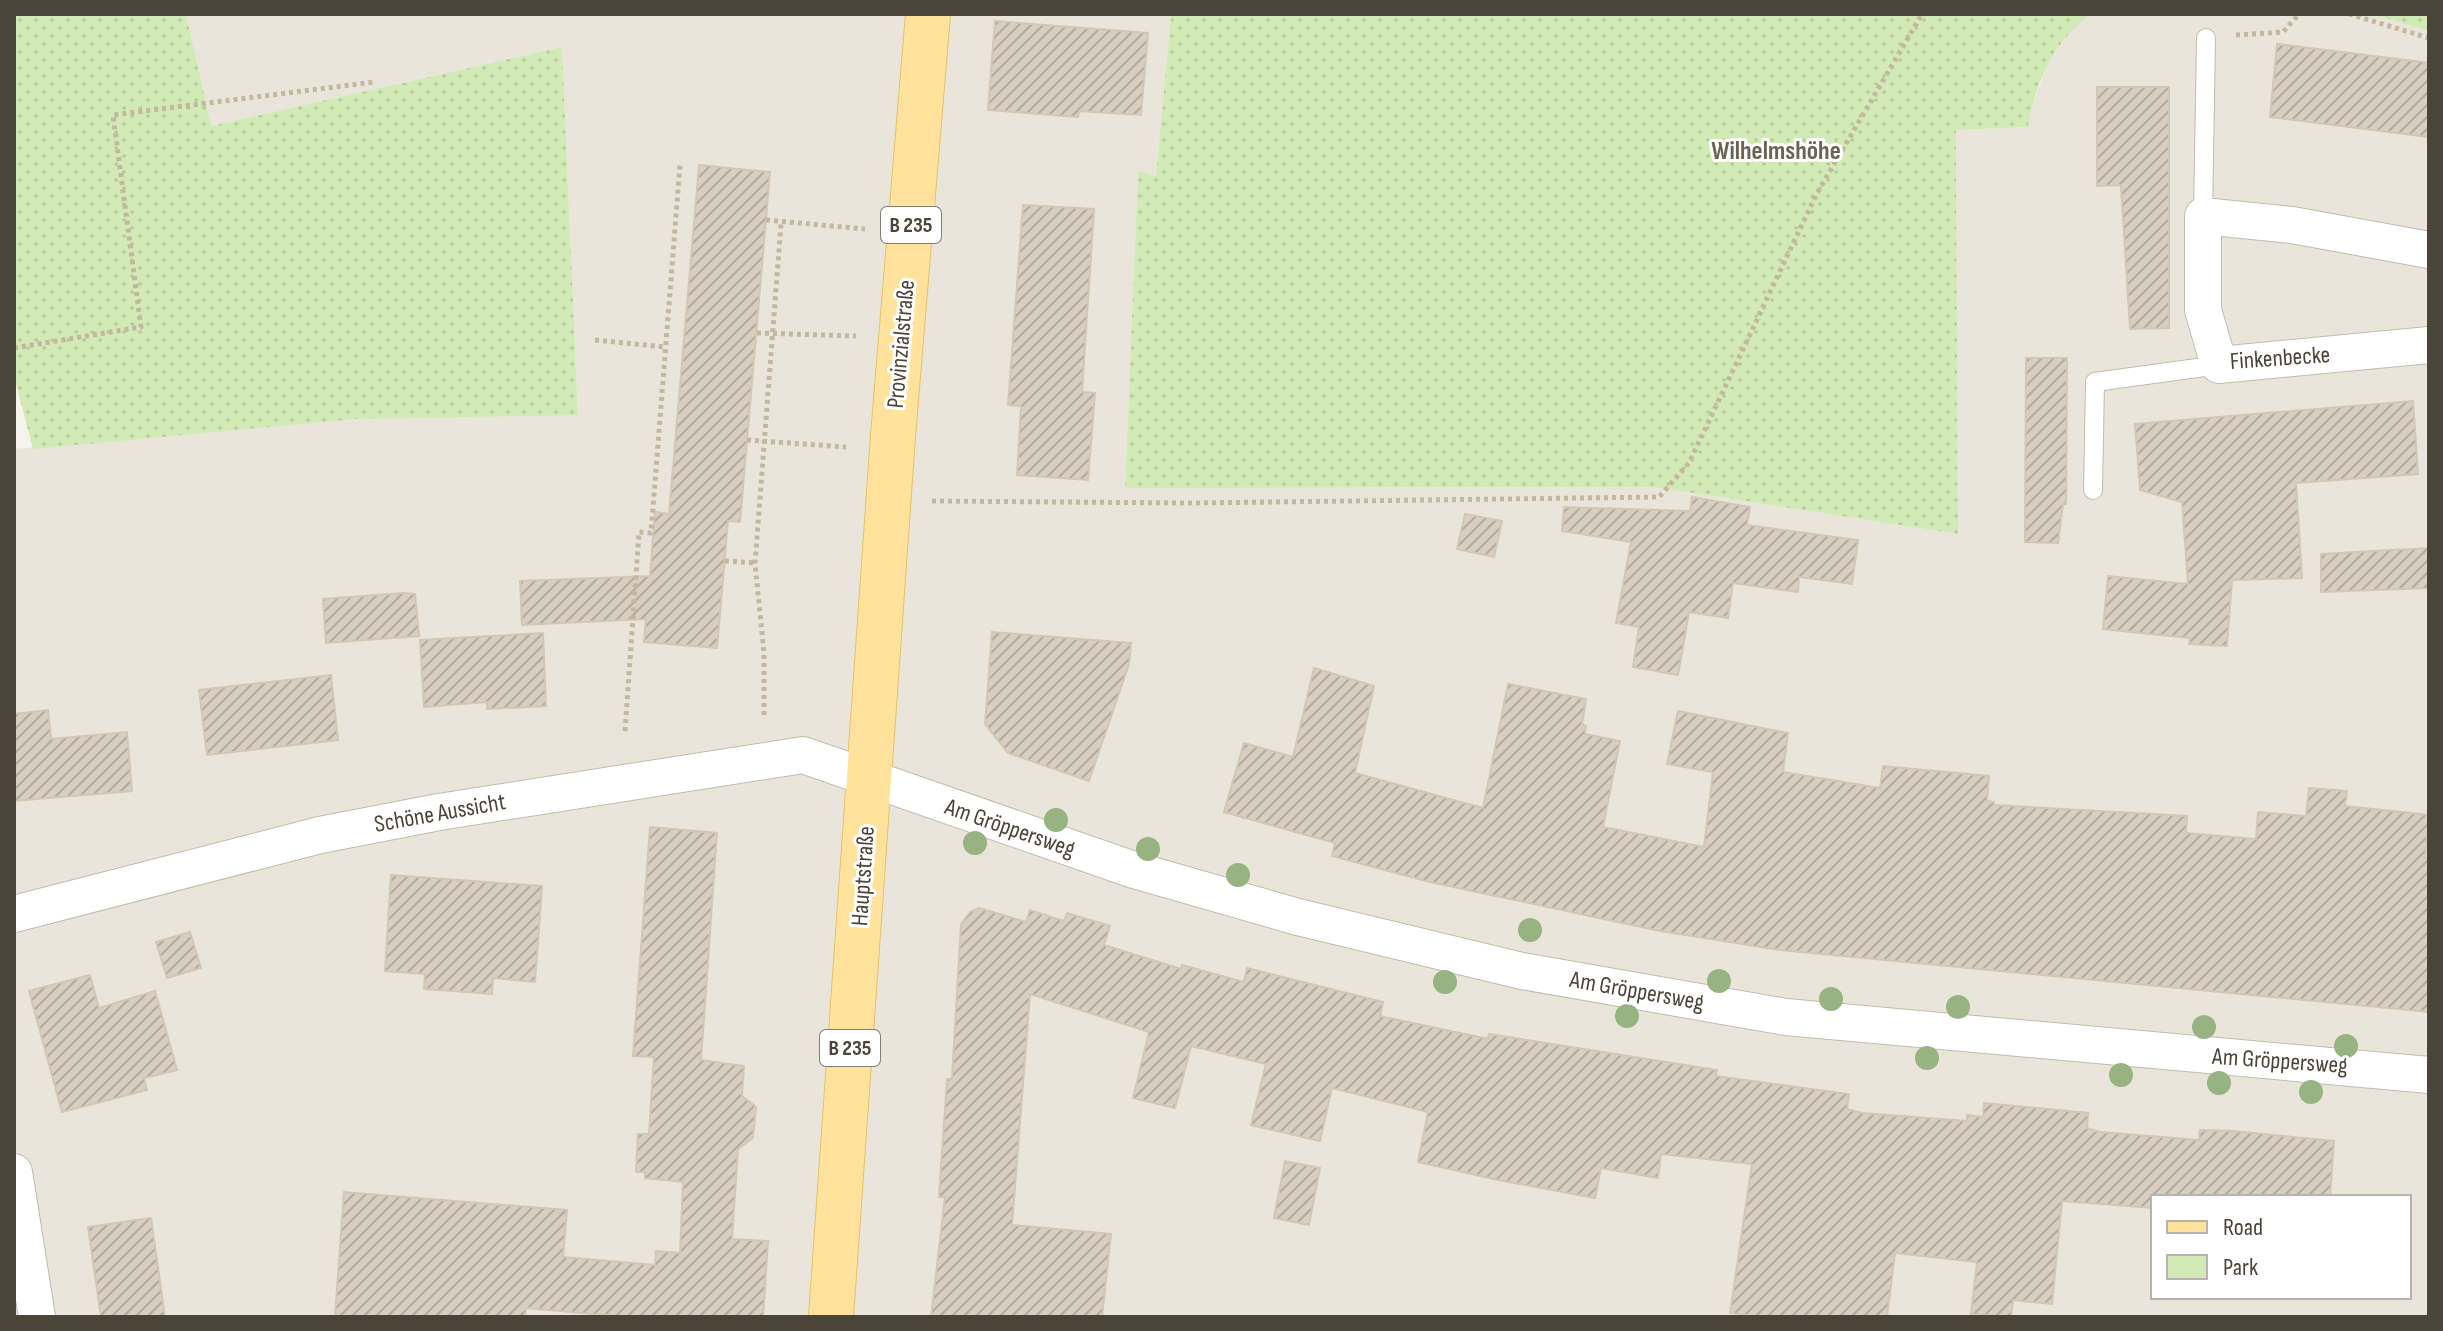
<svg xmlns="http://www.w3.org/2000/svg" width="2443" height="1331" font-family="'Sofia Sans Condensed',sans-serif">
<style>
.residential{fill:#eae5da;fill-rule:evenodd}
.green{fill:url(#green-dots)}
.building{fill:url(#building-hatch);stroke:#d3c7b4;stroke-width:2}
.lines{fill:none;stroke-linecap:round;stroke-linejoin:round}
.service-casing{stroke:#c2bbae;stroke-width:20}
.minor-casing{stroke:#c2bbae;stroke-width:38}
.primary-casing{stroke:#e6c16a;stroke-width:46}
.path{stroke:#c4b79f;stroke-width:5;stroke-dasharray:4 4;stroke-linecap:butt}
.service{stroke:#fff;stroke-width:18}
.minor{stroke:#fff;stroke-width:36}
.primary{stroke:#ffe39c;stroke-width:44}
.tree{fill:#97b381}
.labels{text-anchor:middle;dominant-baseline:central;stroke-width:6;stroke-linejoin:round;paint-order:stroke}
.shield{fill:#fff;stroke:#817c74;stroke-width:2}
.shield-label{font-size:22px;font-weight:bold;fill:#4b4439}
.street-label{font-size:24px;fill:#4b4439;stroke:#fff}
.neighbourhood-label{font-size:26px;font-weight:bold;fill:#6e6250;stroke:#fff}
</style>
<defs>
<pattern id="green-dots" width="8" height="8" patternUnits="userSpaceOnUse" patternTransform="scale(2)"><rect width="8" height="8" fill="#d2eab5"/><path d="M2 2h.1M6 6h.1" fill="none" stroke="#b6ca9c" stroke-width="1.8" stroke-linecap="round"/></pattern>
<pattern id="building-hatch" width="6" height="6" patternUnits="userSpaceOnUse" patternTransform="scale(2)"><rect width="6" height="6" fill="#d8cfc1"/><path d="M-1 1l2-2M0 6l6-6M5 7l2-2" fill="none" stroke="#b1aa9e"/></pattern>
</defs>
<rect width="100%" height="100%" fill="#f6f3ec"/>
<path class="residential" d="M186 14H1171L1156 176 1138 171 1125 488 1654 487 1958 534 1956 130 2028 127 2031 107 2048 63 2073 28 2089 14H2371L2429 31V1317H14V449L355 419 578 414 562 47 210 126ZM2153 1197H2409V1297H2153Z"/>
<g class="green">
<polygon points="14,14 186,14 211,126 562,47 578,415 355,419 33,449 14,376"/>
<path d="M1171 14H2089C2054 44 2035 81 2028 127L1956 130 1958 534 1654 487 1125 488 1138 171 1156 176Z"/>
<polygon points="2371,14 2429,14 2429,31"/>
</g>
<g class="building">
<polygon points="995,21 1148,33 1141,115 1079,111 1078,117 988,110"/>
<polygon points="2277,44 2429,63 2429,137 2270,117"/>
<polygon points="2097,87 2169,87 2169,328 2130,329 2121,185 2097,186"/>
<polygon points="699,165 770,172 740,522 728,521 717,648 644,642 646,619 522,625 520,581 650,576 655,512 669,514"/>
<polygon points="1023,205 1094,209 1082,392 1095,393 1088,480 1017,475 1021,406 1008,405"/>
<polygon points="2026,358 2067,358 2066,504 2063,504 2058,543 2025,542"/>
<polygon points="2413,401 2418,474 2296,483 2302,578 2232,580 2227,646 2189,644 2190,638 2103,629 2108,576 2188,584 2182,502 2140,490 2135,424"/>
<polygon points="1692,497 1750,507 1747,525 1858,540 1852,584 1799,577 1798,592 1733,583 1728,618 1689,612 1678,675 1633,667 1639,627 1616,623 1631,542 1562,531 1564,507 1690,511"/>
<polygon points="1465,514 1502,521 1494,557 1457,549"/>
<polygon points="2429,548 2429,588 2321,592 2321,554"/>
<polygon points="403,593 415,594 419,636 326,643 323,599"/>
<polygon points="992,632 1131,643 1129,664 1089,781 1008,753 985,724"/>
<polygon points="543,633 546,706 487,709 487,702 424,707 420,640"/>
<polygon points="1314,668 1374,686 1355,773 1483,808 1508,684 1586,699 1582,724 1586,726 1585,734 1620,741 1603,827 1704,847 1713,772 1667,764 1678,711 1788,733 1783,772 1880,788 1883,766 1989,776 1987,801 1994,802 1994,805 2187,816 2186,833 2256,839 2258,812 2306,816 2309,788 2347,791 2345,806 2429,815 2425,858 2429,858 2429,1012 1780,950 1660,931 1430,882 1332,856 1335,843 1224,812 1244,743 1293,757"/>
<polygon points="331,675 338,740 207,755 199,690"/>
<polygon points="48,710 51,739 127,732 132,791 14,801 14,714"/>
<polygon points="650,827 717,833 701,1060 744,1066 742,1096 756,1107 753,1138 738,1149 732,1239 768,1241 763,1317 625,1317 526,1308 525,1317 335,1317 344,1192 567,1210 563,1257 655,1265 656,1251 680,1253 683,1182 645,1178 645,1172 636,1172 638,1134 649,1134 654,1057 633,1056"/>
<polygon points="391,875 542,886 535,982 493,978 492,994 424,989 425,974 385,971"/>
<polygon points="979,908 1026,922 1030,910 1064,921 1067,913 1110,926 1104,945 1181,969 1182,965 1244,982 1247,968 1383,1002 1380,1016 1488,1039 1489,1034 1717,1070 1716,1076 1849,1094 1847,1109 1862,1113 1967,1121 1967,1115 1983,1117 1984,1103 2088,1113 2087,1128 2100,1132 2199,1140 2200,1130 2234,1131 2334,1141 2330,1197 2153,1197 2153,1208 2062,1201 2052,1304 2013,1300 2011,1317 1971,1314 1977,1262 1895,1253 1887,1317 1761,1317 1730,1313 1752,1164 1661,1154 1658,1178 1601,1168 1595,1198 1498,1180 1418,1162 1428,1112 1332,1088 1320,1141 1251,1125 1266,1064 1191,1046 1175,1108 1133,1098 1149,1032 1030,994 1012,1225 1111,1234 1102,1317 931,1317 945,1197 939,1197 947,1079 952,1079 961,924 970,912"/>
<polygon points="190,932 201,968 167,978 156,942"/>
<polygon points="90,975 99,1008 155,991 177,1070 144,1078 147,1090 62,1112 29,991"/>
<polygon points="1285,1161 1320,1168 1309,1225 1274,1218"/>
<polygon points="151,1218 165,1317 101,1317 88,1227"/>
</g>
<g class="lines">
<g class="service-casing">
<g id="service">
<polyline points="2203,216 2206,38"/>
<polyline points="2093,490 2095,382 2219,365"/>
</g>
</g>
<g class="minor-casing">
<g id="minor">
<polyline points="2429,250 2292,225 2203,216 2203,310 2219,365 2429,345"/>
<polyline points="14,914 320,835 439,812 803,755 1134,870 1298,917 1522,971 1786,1017 2429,1075"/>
<polyline points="14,1172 37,1317"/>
</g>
</g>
<g class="primary-casing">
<polyline id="primary" points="831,1317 893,436 928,14"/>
</g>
<g class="path">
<polyline points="2349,14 2429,38"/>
<polyline points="2236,35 2283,32 2299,14"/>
<polyline points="766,220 865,229"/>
<polyline points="757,333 856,336"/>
<polyline points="595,340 665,347"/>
<polyline points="14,348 141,327 113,115 375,82"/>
<polyline points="747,440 846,447"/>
<polyline points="932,501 1192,503 1659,497 1689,463 1816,195 1922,14"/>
<polyline points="725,561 755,563"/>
<polyline points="764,715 764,653 755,563 781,224"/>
<polyline points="625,731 639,532 651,533 680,165"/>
</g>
<use href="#service" class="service"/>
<use href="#minor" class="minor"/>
<use href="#primary" class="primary"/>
</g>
<g class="tree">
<circle cx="1056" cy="820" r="12"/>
<circle cx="975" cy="843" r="12"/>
<circle cx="1148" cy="849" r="12"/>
<circle cx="1238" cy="875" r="12"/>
<circle cx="1530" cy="930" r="12"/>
<circle cx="1719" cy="981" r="12"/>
<circle cx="1445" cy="982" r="12"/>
<circle cx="1831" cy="999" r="12"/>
<circle cx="1958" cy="1007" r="12"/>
<circle cx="1627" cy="1016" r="12"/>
<circle cx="2204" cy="1027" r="12"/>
<circle cx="2346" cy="1046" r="12"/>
<circle cx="1927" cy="1058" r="12"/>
<circle cx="2121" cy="1075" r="12"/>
<circle cx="2219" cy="1083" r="12"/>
<circle cx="2311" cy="1092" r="12"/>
</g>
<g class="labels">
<g class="shield">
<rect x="881" y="207" width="60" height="36" rx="6"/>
<rect x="820" y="1030" width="60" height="36" rx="6"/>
</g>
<g class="shield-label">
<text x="911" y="225">B 235</text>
<text x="850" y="1048">B 235</text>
</g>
<g class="street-label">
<text transform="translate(901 344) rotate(-85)">Provinzialstraße</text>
<text transform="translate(2280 358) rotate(-4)">Finkenbecke</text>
<text transform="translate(440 813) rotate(-10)">Schöne Aussicht</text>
<text transform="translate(1010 828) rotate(19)">Am Gröppersweg</text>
<text transform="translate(863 876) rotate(-86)">Hauptstraße</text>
<text transform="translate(1637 991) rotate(10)">Am Gröppersweg</text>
<text transform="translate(2280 1061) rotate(4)">Am Gröppersweg</text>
</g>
<g class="neighbourhood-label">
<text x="1776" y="151">Wilhelmshöhe</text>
</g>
</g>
<rect width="2443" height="1331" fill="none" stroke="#4b4439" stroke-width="32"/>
<rect x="2151" y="1195" width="260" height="104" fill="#ffffff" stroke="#b7b4b0" stroke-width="2"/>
<rect x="2167" y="1221" width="40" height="12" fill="#ffe39c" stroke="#b7b4b0" stroke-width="2"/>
<text x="2223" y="1235" font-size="24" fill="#4b4439">Road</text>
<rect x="2167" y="1255" width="40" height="24" fill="#d2eab5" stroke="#b7b4b0" stroke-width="2"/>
<text x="2223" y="1275" font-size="24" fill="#4b4439">Park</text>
</svg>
